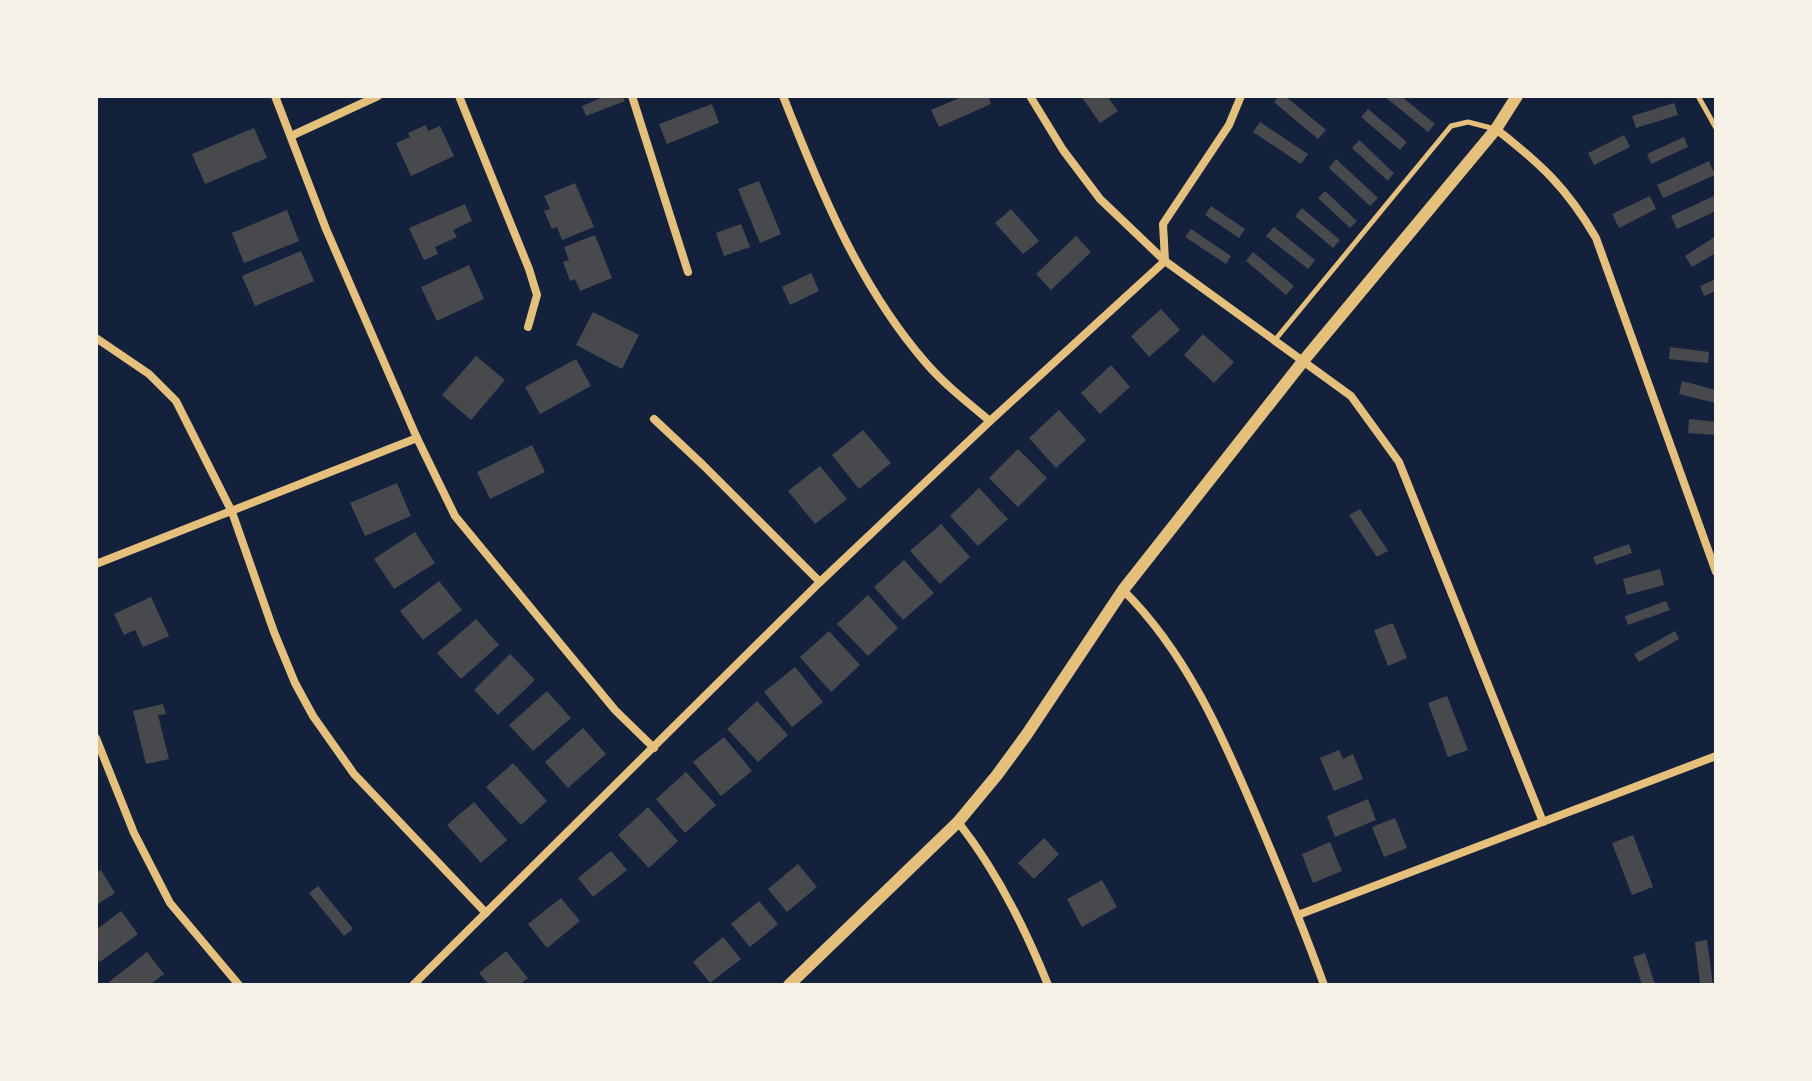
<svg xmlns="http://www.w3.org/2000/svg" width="1812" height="1081" font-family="Barlow,sans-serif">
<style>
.building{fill:#48494c}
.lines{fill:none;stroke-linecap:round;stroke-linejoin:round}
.service{stroke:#e5c07b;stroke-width:5}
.minor{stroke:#e5c07b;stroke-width:8}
.tertiary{stroke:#e5c07b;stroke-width:12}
</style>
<rect width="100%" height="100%" fill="#14213d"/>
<g class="building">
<polygon points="606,96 622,96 625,101 586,116 582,106"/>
<polygon points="964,96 988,96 991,104 939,127 931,110"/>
<polygon points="1081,96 1107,96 1118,111 1100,123"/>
<polygon points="1279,96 1285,96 1326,130 1318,139 1274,102"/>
<polygon points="1384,96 1401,96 1435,124 1428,132"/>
<polygon points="1674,103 1678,115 1636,128 1632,116"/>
<polygon points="712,104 719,123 667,144 659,124"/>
<polygon points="1368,109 1407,142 1400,150 1361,117"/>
<polygon points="1260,122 1308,154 1301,164 1253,132"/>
<polygon points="426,125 428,131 440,126 454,156 411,176 396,143 410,137 408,133"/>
<polygon points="254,128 267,158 205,184 192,154"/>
<polygon points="1624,135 1630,147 1594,165 1588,153"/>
<polygon points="1684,137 1688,147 1651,164 1647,154"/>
<polygon points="1359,140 1394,173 1388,181 1352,148"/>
<polygon points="1336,159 1378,198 1370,206 1329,168"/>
<polygon points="1709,161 1715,175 1663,198 1657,185"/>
<polygon points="759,181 781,234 760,243 738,189"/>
<polygon points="575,183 594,227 562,240 557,227 552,229 544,211 550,209 544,196"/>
<polygon points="1325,191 1357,221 1350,228 1318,198"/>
<polygon points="1716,195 1716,211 1677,229 1671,216"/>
<polygon points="1650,196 1656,209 1619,228 1612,214"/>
<polygon points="465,204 472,221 453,230 457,237 435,247 438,254 424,260 409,228"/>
<polygon points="1211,206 1245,229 1239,238 1205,215"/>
<polygon points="1302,208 1340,240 1333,248 1295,216"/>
<polygon points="1011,209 1039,241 1023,254 995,223"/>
<polygon points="287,210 299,241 244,263 232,233"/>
<polygon points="741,224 750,247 724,256 716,233"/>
<polygon points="1274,227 1315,260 1308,269 1266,236"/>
<polygon points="1191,229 1231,256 1226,264 1185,237"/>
<polygon points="595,235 612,278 580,291 575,279 570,281 563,262 569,260 564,247"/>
<polygon points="1076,236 1091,252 1051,290 1036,274"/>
<polygon points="1716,236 1716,253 1692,267 1685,256"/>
<polygon points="301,251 314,281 255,306 242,276"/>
<polygon points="1253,252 1294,286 1286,295 1246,261"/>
<polygon points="469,265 484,299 437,321 421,287"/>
<polygon points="811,273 819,291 790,305 782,287"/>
<polygon points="1716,279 1716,291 1704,296 1700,286"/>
<polygon points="1161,309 1180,330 1149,357 1131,336"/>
<polygon points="593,312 639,335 622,369 576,345"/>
<polygon points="1203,334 1234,362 1214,383 1184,355"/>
<polygon points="1670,347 1709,352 1708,363 1669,359"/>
<polygon points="476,356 505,380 471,420 442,395"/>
<polygon points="576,359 591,386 540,414 525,387"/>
<polygon points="1111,365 1130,387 1100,414 1081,393"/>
<polygon points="1682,381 1716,390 1716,403 1679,394"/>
<polygon points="1059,410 1086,440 1056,468 1029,438"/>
<polygon points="1689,419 1716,422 1716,435 1688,433"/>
<polygon points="863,430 891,463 859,489 832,455"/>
<polygon points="532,445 545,472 490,499 477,472"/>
<polygon points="1018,449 1047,478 1018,507 989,478"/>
<polygon points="820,466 847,499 815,524 788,491"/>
<polygon points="397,483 411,516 365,536 350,503"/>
<polygon points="979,488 1008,519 978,546 950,516"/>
<polygon points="1360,509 1388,551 1377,557 1349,515"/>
<polygon points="941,524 970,557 940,584 910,551"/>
<polygon points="415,532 435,563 394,589 374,559"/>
<polygon points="1629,544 1632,553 1596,565 1593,557"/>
<polygon points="904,560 934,593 903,620 874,587"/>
<polygon points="1660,569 1664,585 1627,595 1623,579"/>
<polygon points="439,581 462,610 423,640 400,611"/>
<polygon points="868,595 898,628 868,656 837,624"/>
<polygon points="151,597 169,636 143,647 135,630 124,635 114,614"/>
<polygon points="1666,601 1670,610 1628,625 1625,616"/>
<polygon points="476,619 499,645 461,679 437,653"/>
<polygon points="1393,623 1407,658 1388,666 1374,630"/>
<polygon points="829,631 860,665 831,692 800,657"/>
<polygon points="1675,631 1679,639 1639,662 1634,654"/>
<polygon points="510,654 535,680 498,715 474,690"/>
<polygon points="795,667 823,702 792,727 764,692"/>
<polygon points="547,691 571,718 533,751 509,725"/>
<polygon points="1447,696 1468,750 1448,757 1428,703"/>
<polygon points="757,701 788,735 758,762 727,729"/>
<polygon points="163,704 166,714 158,715 169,759 146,764 133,711"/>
<polygon points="583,728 606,754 568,788 545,762"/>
<polygon points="724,737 752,771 721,796 693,762"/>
<polygon points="1339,750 1343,759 1353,754 1363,779 1334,791 1320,758"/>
<polygon points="513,763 547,801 521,825 486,787"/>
<polygon points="686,772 716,805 685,833 656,799"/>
<polygon points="1368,799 1376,820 1335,837 1327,816"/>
<polygon points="474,802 507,840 481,863 447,825"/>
<polygon points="648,807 678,841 649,868 618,835"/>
<polygon points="1395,818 1407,848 1384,857 1372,827"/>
<polygon points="1633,835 1653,887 1632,895 1612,843"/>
<polygon points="1044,838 1059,854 1034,879 1018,863"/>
<polygon points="1330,842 1342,871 1313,883 1302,854"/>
<polygon points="611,851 627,870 593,897 578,878"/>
<polygon points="798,864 817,887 787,912 768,889"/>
<polygon points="101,870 115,893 96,905 96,873"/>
<polygon points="1102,880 1117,907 1082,927 1067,899"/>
<polygon points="318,886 353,929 344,936 309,893"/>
<polygon points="561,898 580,921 547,948 528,924"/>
<polygon points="759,901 778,924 750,947 731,924"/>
<polygon points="121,911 138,934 100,962 96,957 96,930"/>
<polygon points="723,937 741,959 710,983 693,962"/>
<polygon points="1707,940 1713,985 1700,985 1695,942"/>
<polygon points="506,951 528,978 519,985 489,985 479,973"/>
<polygon points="147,952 164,974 150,985 112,985 109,982"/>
<polygon points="1645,953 1655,985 1642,985 1633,957"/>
</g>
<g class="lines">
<g class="service">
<polyline points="1698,96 1716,128"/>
<polyline points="1275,340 1451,126 1468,122 1495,129"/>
</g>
<g class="minor">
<polyline points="275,96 326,229 417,438 455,516 615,710 654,748"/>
<polyline points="459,96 529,269 537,295 528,327"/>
<polyline points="632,96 688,272"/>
<path d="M783 96C820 190 859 286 926 363 945 385 968 403 990 421"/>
<polyline points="1030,96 1063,150 1100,199 1165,261 1351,396 1399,462 1543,822"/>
<path d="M1496 129C1541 164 1567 188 1596 238L1716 572"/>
<polyline points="291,136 378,96"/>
<polyline points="96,338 149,374 176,401 232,512 274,632 295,683 313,716 354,774 486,913"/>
<polyline points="654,419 703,465 820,582"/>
<polyline points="96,564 417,438"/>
<path d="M1123 590C1186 652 1222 735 1256 815 1280 871 1303 927 1324 985"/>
<polyline points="96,738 134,833 170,903 239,985"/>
<path d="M958 822C996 870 1025 928 1048 985"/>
<polyline points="1298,915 1716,756"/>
<polyline points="413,985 820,582 990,421 1165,261 1163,224 1229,125 1241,96"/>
</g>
<polyline class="tertiary" points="789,985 958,822 997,775 1027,734 1123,590 1304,360 1496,129 1517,96"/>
</g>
<rect width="1812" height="1081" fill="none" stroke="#f6f1e7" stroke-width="196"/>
</svg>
